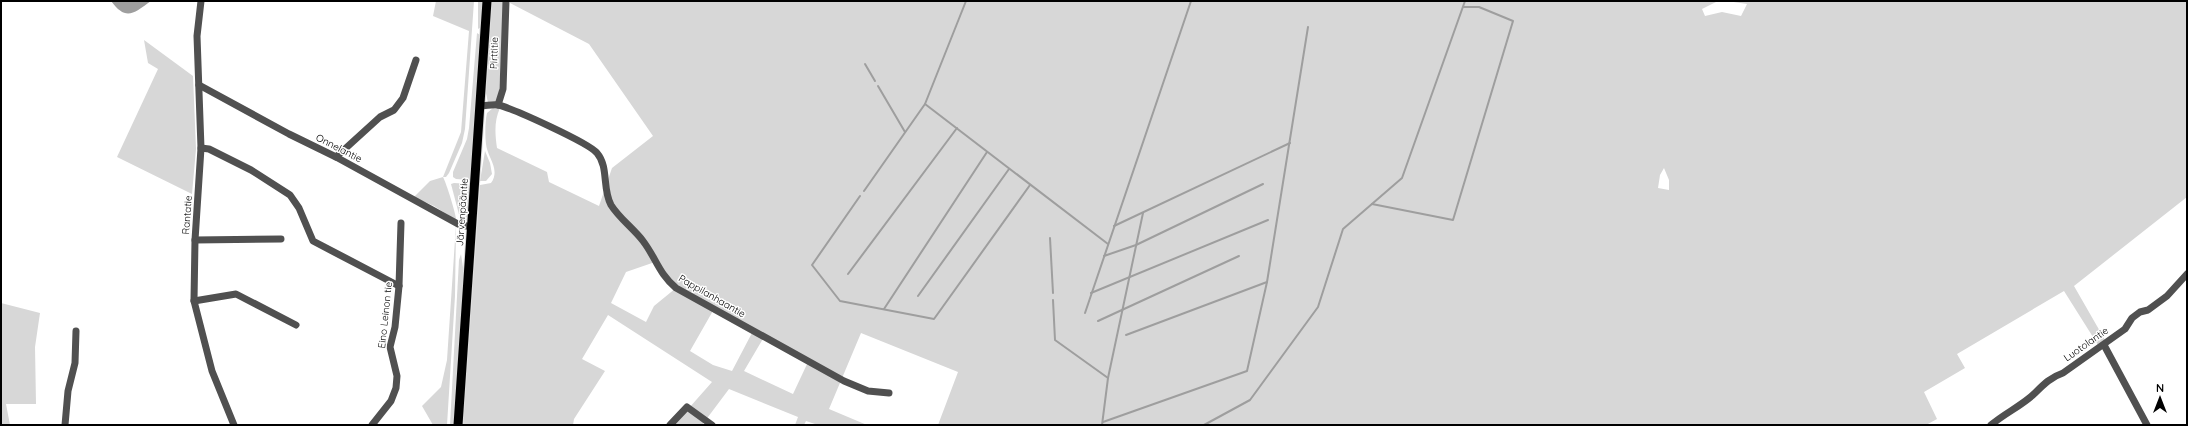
<svg xmlns="http://www.w3.org/2000/svg" width="2188" height="426" font-family="Quicksand,sans-serif">
<style>
.green{fill:#d7d7d7;fill-rule:evenodd}
.water{fill:#9e9e9e}
.lines{fill:none;stroke-linecap:round;stroke-linejoin:round}
.stream{stroke:#9e9e9e;stroke-width:2}
.major-casing{stroke:#dbdbdb;stroke-width:11}
.minor{stroke:#505050;stroke-width:7}
.major{stroke:#000;stroke-width:9}
.labels{text-anchor:middle;dominant-baseline:central;stroke-width:3;stroke-linejoin:round;paint-order:stroke}
.street-label{font-size:10px;fill:#000;stroke:#fff}
</style>
<rect width="100%" height="100%" fill="#fff"/>
<g class="green">
<path d="M436 1H474L465 129 462 143 449 173 446 177H443C446 182 457 217 456 220L434 206 414 197 430 181 443 177 461 132 469 31 433 16Z"/>
<polygon points="478,1 483,1 481,27 478,29"/>
<polygon points="492,1 504,1 499,94 497,102 488,103 486,93"/>
<path d="M510 1H1718L1702 9 1705 16 1722 12 1741 16 1747 4 1727 1H2187V197L2074 286 2105 340 2098 345 2064 291 1957 354 1965 368 1924 392 1937 419 1926 425H938L958 372 861 333 829 409 867 425H818L806 421 804 425H795L798 417 729 389 702 425H674L712 382 608 315 582 359 605 371 574 419 573 425H463L480 185 491 183C501 169 487 157 486 144 485 135 485 122 487 113L493 108H500C494 121 495 134 497 148L547 172 549 182 599 206 612 168 653 136 589 44 510 3ZM1664 168 1669 180V190L1658 188 1660 175ZM655 262 676 288 654 306 646 322 611 303 626 272ZM714 309 753 331 732 371 713 365 690 351ZM764 337 808 362 793 394 744 371Z"/>
<polygon points="477,33 480,35 470,180 456,179 453,177 453,172 467,139 469,128"/>
<polygon points="144,40 193,76 196,149 192,194 117,157 158,69 148,63"/>
<polygon points="485,151 490,163 492,174 486,181 480,181"/>
<polygon points="454,183 470,184 468,218 465,222 461,222 451,184"/>
<polygon points="456,225 455,296 447,425 433,425 422,406 441,387 447,360"/>
<polygon points="461,254 464,274 454,425 450,425 459,260"/>
<polygon points="1,303 40,313 35,347 36,404 6,404 10,425 1,425"/>
</g>
<path class="water" d="M111 1H151C133 14 126 21 111 1Z"/>
<g class="lines">
<g class="stream">
<polyline points="865,64 875,81"/>
<polyline points="878,86 905,132"/>
<polyline points="925,104 1108,244"/>
<polyline points="864,191 925,104 966,1"/>
<polyline points="860,196 812,265 840,301 934,319 1030,185"/>
<polyline points="1372,204 1453,220 1513,21 1479,7 1463,7"/>
<polyline points="1114,226 1290,143"/>
<polyline points="1050,238 1053,293"/>
<polyline points="1104,256 1136,245 1263,184"/>
<polyline points="848,274 957,128"/>
<polyline points="1091,293 1268,220"/>
<polyline points="918,296 1009,169"/>
<polyline points="1053,300 1055,340 1108,378"/>
<polyline points="884,309 987,152"/>
<polyline points="1085,313 1191,1"/>
<polyline points="1098,321 1239,256"/>
<polyline points="1126,335 1267,282"/>
<polyline points="1103,422 1247,371 1267,282 1308,27"/>
<polyline points="1102,425 1108,378 1143,213"/>
<polyline points="1204,425 1250,400 1318,307 1343,229 1402,178 1465,1"/>
</g>
<g class="major-casing">
<polyline id="major" points="458,425 487,1"/>
</g>
<g class="minor">
<polyline points="201,1 197,36 201,148 195,240 194,301 212,371 234,425"/>
<polyline points="199,85 289,134 336,157 458,224 471,227"/>
<polyline points="498,105 503,89 506,1"/>
<path d="M480 106C486 106 493 104 498 105 512 108 589 143 597 153 609 167 602 189 611 205 619 218 634 229 643 241 656 258 659 274 676 288L844 381 868 391 889 393"/>
<polyline points="201,148 209,149 251,170 290,195 299,208 313,241 399,286"/>
<polyline points="336,157 380,117 394,110 403,98 416,60"/>
<polyline points="195,240 281,239"/>
<polyline points="194,301 236,294 296,325"/>
<polyline points="2104,345 2147,425"/>
<polyline points="65,425 68,391 75,363 76,331"/>
<polyline points="372,425 391,401 396,388 397,376 390,347 395,327 399,286 401,223"/>
<polyline points="670,425 687,407 712,425"/>
<path d="M1991 425C2005 413 2023 405 2035 393 2044 384 2051 377 2063 373L2125 329 2132 318 2140 312 2148 310 2167 296 2187 274"/>
</g>
<use href="#major" class="major"/>
</g>
<g class="labels">
<g class="street-label">
<text transform="translate(494 53) rotate(-88)">Pirttitie</text>
<text transform="translate(339 148) rotate(27)">Onnelantie</text>
<text transform="translate(462 212) rotate(-86)">Järvenpääntie</text>
<text transform="translate(187 215) rotate(-86)">Rantatie</text>
<text transform="translate(712 296) rotate(30)">Pappilanhaantie</text>
<text transform="translate(385 315) rotate(-84)">Eino Leinon tie</text>
<text transform="translate(2086 344) rotate(-35)">Luotolantie</text>
</g>
</g>
<rect width="2188" height="426" fill="none" stroke="#000000" stroke-width="4"/>
<g transform="translate(2160 398)" stroke="#ffffff" stroke-width="3" paint-order="stroke">
<path d="M0-3L7 15L0 10L-7 15Z" fill="#000000"/>
<text y="-6" font-size="11" font-weight="bold" text-anchor="middle" fill="#000000">N</text>
</g>
</svg>
